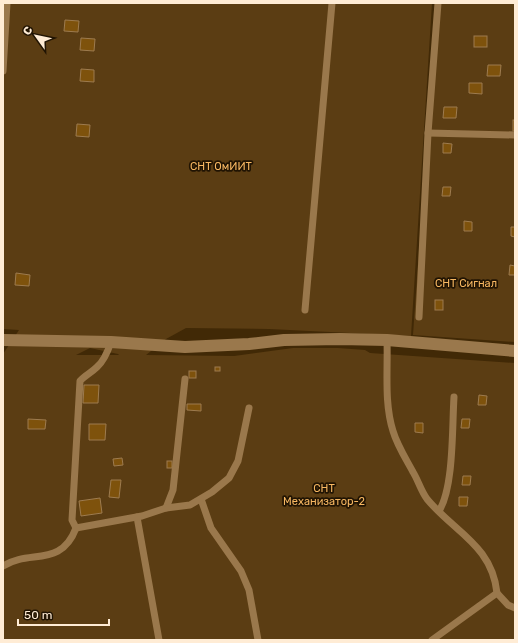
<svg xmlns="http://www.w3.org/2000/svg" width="518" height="643" font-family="Rubik,sans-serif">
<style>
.green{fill:#5b3d13;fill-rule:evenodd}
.building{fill:#7e520c;stroke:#9d7b4f}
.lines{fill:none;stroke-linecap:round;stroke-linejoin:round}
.service{stroke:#9a784c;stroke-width:7}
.minor{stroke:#9a784c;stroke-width:12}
.labels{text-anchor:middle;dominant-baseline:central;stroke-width:3.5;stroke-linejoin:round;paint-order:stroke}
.park-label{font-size:11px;fill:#f8b862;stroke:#211403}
</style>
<rect width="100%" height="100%" fill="#412906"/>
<g class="green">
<path d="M3 3H432L411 336 269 329 186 328 166 339 146 355 234 356 293 348H338L365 350 370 353 515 363V640H3V354L19 330 3 329ZM90 348 118 354 119 355H76Z"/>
<polygon points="436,3 515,3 515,342 413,335"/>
</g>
<g class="building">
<polygon points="65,20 79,21 78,32 64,31"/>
<rect x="474" y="36" width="13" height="11"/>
<polygon points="81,38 95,39 94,51 80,50"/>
<polygon points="488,65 501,65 500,76 487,76"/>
<polygon points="81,69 94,70 94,82 80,81"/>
<polygon points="469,83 482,83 482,94 469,93"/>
<polygon points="444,107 457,107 456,118 443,118"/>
<rect x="513" y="120" width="2" height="11"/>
<polygon points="77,124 90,125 89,137 76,136"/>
<polygon points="443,143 452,144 451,153 443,153"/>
<polygon points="443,187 451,187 450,196 442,196"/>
<polygon points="464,221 472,222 472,231 464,231"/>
<polygon points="511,227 515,227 515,237 511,236"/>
<polygon points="510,265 515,266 515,275 509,275"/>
<polygon points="16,273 30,275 29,286 15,285"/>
<rect x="435" y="300" width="8" height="10"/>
<rect x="215" y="367" width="5" height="4"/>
<rect x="189" y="371" width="7" height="7"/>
<polygon points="84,385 99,385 98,403 83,403"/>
<polygon points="479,395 487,396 486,405 478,405"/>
<polygon points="187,404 201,404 201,411 187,410"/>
<polygon points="28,419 46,420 45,429 28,429"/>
<polygon points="462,419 470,419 469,428 461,428"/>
<polygon points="415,423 423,423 423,433 415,432"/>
<polygon points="89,424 106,424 105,440 89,440"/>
<polygon points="122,458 123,465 114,466 113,459"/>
<rect x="167" y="461" width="5" height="7"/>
<polygon points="463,476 471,476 470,485 462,485"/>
<polygon points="111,480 121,480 119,498 109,497"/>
<polygon points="459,497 468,497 467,506 459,506"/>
<polygon points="100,498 102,513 81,516 79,501"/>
</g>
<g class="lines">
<g class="service">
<polyline points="3,71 7,3"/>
<polyline points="428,133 515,135"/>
<polyline points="305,310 332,3"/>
<polyline points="419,317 428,133 438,3"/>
<path d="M387 340C388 370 384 403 393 431 397 445 406 459 413 472 418 480 421 491 427 499 454 532 492 545 497 593"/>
<polyline points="201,499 211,528 241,571 249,590 258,640"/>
<polyline points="166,508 173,490 185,379"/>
<path d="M439 511C454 487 452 427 454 397"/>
<polyline points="137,517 159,640"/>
<polyline points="76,528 142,516 166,508 190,505 212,492 229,478 238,461 249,408"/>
<path d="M3 566C30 549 61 568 76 528L72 520 80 381C85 375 91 373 97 367 104 361 108 351 111 342"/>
<polyline points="432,640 497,593 508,605 515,608"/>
</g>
<polyline class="minor" points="3,340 111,342 185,347 249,344 284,340 340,339 387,340 515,351"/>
</g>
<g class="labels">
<g class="park-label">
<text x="221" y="166">СНТ ОмИИТ</text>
<text x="466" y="283">СНТ Сигнал</text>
<text x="324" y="488">СНТ<tspan x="324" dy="13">Механизатор-2</tspan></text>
</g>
</g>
<rect width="518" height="643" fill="none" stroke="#ffecd5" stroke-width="8"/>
<g transform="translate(36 36) rotate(303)" stroke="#211403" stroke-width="3" paint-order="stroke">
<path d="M0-3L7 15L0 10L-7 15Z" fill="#ffecd5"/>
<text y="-6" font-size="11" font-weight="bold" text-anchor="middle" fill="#ffecd5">С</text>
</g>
<path d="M18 619v6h91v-6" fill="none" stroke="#ffecd5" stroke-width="2"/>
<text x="24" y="619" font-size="12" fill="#ffecd5" stroke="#211403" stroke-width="3" paint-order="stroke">50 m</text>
</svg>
